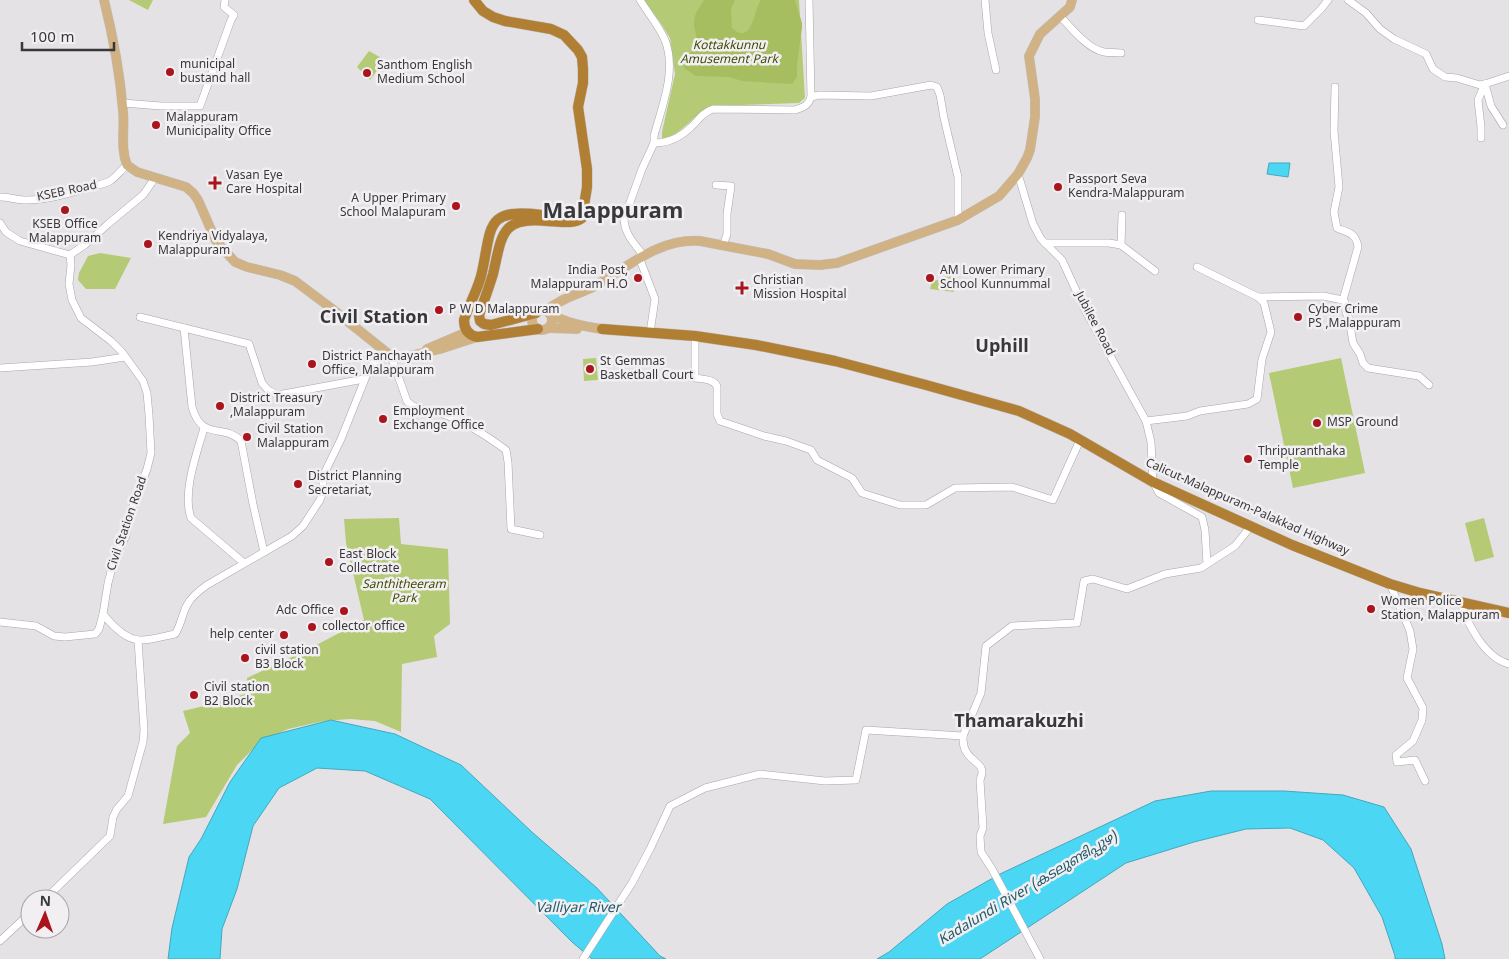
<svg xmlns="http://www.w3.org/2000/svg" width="1509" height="959" font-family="Georgia,'Noto Sans Malayalam',serif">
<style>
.green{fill:#b4ca74}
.forest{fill:#a6be60}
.water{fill:#4bd7f4;stroke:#45a7bc}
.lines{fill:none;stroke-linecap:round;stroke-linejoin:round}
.minor-casing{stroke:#a8a5a8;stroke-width:8}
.major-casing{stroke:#bfbfc0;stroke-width:10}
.highway-casing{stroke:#bfbfc0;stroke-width:11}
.minor{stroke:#fff;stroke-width:7}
.major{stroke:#d0b285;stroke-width:9}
.highway{stroke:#b17f34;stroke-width:10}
.poi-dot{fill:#a9141d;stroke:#f2eff3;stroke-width:2}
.labels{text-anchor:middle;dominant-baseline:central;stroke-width:5;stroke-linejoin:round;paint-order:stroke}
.park-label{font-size:12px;font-style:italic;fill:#3d4b01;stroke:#f2eff3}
.poi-label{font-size:12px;fill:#383739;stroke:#f2eff3;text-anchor:start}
.street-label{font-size:12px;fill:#383739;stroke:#f2eff3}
.water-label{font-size:14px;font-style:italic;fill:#225a67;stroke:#f2eff3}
.district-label{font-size:18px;font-weight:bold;fill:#383739;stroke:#f2eff3}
.town-label{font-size:22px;font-weight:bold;fill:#383739;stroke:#f2eff3}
</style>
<rect width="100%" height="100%" fill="#e5e2e5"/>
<g class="green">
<polygon points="129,0 153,0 148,10"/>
<path d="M643 0H799L805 98 799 103 710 106C693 115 682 135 662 139V132L675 74 670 38 660 22Z"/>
<polygon points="369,51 385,60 370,80 357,67"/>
<polygon points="100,253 131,258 115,289 86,289 78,280 79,273 88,256"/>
<polygon points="954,268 954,292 930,289 932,281 942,279"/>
<polygon points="596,358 598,380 584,381 583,359"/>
<polygon points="1341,358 1365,473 1293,488 1269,373"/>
<polygon points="399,518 401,544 448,549 450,624 434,636 437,657 402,664 401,732 375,721 350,719 324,721 288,729 260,742 237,765 206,817 163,824 177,746 190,733 183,711 225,701 247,693 247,678 303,652 364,620 346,543 344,519"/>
<polygon points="1484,518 1494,557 1475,562 1465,523"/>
</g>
<path class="forest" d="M704 0H735L731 9 732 28C753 47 754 8 761 0H795L802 23V28L797 64V77L792 84 742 81 729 77 696 76 684 68C685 57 694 51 696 42 697 36 695 31 694 26 693 14 699 9 704 0Z"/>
<g class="water">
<polygon points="1269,163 1290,163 1288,177 1267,174"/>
<polygon points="331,720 395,734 461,765 533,833 597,888 660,956 666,959 592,959 572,942 430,799 365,771 317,768 279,788 253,826 237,889 222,929 220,959 168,959 172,928 189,857 201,839 230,782 261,738"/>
<polygon points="1211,791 1284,791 1343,795 1384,807 1411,849 1442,944 1445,959 1395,959 1395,956 1382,917 1354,868 1323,840 1290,828 1246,829 1194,842 1126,863 980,959 877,959 889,952 947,904 1000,874 1155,801"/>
</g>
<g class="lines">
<g class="minor-casing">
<g id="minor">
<path d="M640 0C648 13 659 26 665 40 677 71 662 106 654 136V143L642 169 624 219C625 235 634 243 643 255"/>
<polyline points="809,0 811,97"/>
<polyline points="985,0 988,33 996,70"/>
<polyline points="1348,0 1366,13 1380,29 1394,39 1426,54 1433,69 1445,77 1457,78 1480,85 1485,84 1509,76"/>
<path d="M1060 16C1071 28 1088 49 1104 52 1109 53 1115 52 1121 53"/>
<polyline points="1258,20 1304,26 1321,9 1328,0"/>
<path d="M1335 87 1334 131 1339 187 1334 212 1337 228C1349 233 1356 233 1358 247L1343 300"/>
<polyline points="123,103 161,106 200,106 231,20 234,15 224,7 225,0"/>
<polyline points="1481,138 1481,127 1478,100 1485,84 1491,106 1503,125"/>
<path d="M654 143C668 143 681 137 691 127 700 119 700 114 713 109L795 110C804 107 808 106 811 97L819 95 871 96 931 85 937 87 940 95 944 118 958 177V220"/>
<polyline points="716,185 731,186 727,214 727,234 723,246"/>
<path d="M0 197C9 197 17 200 27 200 49 200 70 193 91 187 98 185 104 184 110 181 116 177 121 170 127 165"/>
<polyline points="0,223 6,232 20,241 70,255 86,244 108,224 143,195 155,178"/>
<polyline points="1045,243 1109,243 1121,245 1155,271"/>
<polyline points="1121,245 1122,215"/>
<path d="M70 255 71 265 69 284 72 300 81 318 111 341 122 352 143 381 147 393 149 415 151 453 147 469 127 522 126 536 115 556 108 583 103 614C111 624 125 639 139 640 149 641 165 636 175 634 181 626 182 614 187 605 191 597 200 590 207 585L292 536 303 526 320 500 323 491V476L341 439 369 369 374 362 391 356 407 401C416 412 430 409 443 414 465 422 487 436 506 450L508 462 511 529 540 535"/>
<polyline points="639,257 655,299 650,333"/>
<polyline points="1258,297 1323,296 1343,300 1345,302 1346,312 1349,319 1353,343 1360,354 1363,363 1368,368 1419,376 1429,385"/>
<polyline points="140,317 249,344 262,383 268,390 278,395 364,379"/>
<path d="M184 328 192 407C202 442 224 423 241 441L253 504 264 552"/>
<path d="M695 336V378C703 379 713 379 717 386V414L720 421 764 436 786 441 811 450 817 460 852 478 862 493 900 505H926L955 488 1012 487 1053 500 1080 440"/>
<polyline points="0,368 92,362 125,357"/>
<polyline points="1146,421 1187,416 1200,411 1248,404 1257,399 1262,359 1271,332 1264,303 1258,297 1197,267"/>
<path d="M204 428C197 453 182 492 191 518L244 563"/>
<polyline points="1207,564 1235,546 1251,526"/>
<polyline points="1390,584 1410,631 1413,649 1407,678 1423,708 1422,720 1413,741 1396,755 1397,762 1415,760 1425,781"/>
<path d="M1461 602C1467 624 1485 658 1509 664"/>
<polyline points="0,622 36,626 54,636 65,637 95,634 99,629 103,614"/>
<path d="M963 736C963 742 963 748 967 753 974 764 987 764 980 780L983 828 980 836 981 852 992 869 1040 959"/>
<polyline points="45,899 110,836 113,817 117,809 128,796 143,742 144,730 138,640"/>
<polyline points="0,941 30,913"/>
<polyline points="583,959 632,883 650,849 670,806 705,788 760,774 825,781 856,780 866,730 963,736 981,693 986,646 1012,626 1077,623 1084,581 1093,579 1127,589 1165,574 1201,568 1207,564 1205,530 1202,517 1159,493 1153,482 1151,442 1146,421 1085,310 1062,260 1041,239 1033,224 1018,174"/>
</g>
</g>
<g class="major-casing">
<g id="major">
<path d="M104 0C113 36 120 74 123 111 125 129 120 148 127 165L137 172 186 187 193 193 198 200 216 241 235 262 247 267 280 275 295 281 331 308 391 356 405 357 440 349 477 337"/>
<circle cx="542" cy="320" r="10"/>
<path d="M546 311C559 299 577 295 593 287 627 268 658 238 700 241L768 254 795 264 820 265 837 263 958 220 999 196 1018 174 1027 158 1030 150 1035 117V99L1029 56 1040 34 1070 7 1072 0"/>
<path d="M549 313C566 323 582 326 602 329"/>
<polyline points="548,328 577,329"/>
<polyline points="427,349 467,332"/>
</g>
</g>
<g class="highway-casing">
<g id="highway">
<path d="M474 0 483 11 493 17 505 21 551 29 564 35 578 50 582 57 583 69V83L578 107 587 169V187L582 218C573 225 558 221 547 221 500 216 502 236 493 274 489 287 484 301 479 315L480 321 484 324 491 325 536 313"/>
<path d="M538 329 477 337C468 335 464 329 464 320 469 304 479 288 482 272 492 226 485 208 541 215"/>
<polyline points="602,329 695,336 756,345 835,361 926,385 1019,411 1070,434 1153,482 1292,545 1390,584 1420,593 1509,613"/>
</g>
</g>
<use href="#minor" class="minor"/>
<use href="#major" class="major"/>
<use href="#highway" class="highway"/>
</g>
<g class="poi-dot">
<circle cx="170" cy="72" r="5"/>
<circle cx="367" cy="73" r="5"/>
<circle cx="156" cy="125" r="5"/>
<path d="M212.5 175.5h5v5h5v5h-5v5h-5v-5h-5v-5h5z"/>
<circle cx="1058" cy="187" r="5"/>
<circle cx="456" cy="206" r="5"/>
<circle cx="65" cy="210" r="5"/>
<circle cx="148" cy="244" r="5"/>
<circle cx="638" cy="278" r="5"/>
<circle cx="930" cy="278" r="5"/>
<path d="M739.5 280.5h5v5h5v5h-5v5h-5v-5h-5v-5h5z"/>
<circle cx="439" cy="310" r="5"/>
<circle cx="1298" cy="317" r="5"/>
<circle cx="312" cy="364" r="5"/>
<circle cx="590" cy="369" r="5"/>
<circle cx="220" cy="406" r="5"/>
<circle cx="383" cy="419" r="5"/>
<circle cx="1317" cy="423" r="5"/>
<circle cx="247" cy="437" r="5"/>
<circle cx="1248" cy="459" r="5"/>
<circle cx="298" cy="484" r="5"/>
<circle cx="329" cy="562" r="5"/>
<circle cx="1371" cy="609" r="5"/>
<circle cx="344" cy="611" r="5"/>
<circle cx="312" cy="627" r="5"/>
<circle cx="284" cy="635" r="5"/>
<circle cx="245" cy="658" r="5"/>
<circle cx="194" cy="695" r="5"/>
</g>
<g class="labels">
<g class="park-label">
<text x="729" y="46">Kottakkunnu<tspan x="729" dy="14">Amusement Park</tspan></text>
<text x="404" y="585">Santhitheeram<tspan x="404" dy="14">Park</tspan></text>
</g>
<g class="poi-label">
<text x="180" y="65">municipal<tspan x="180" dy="14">bustand hall</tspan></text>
<text x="377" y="66">Santhom English<tspan x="377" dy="14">Medium School</tspan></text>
<text x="166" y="118">Malappuram<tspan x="166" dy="14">Municipality Office</tspan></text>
<text x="226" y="176">Vasan Eye<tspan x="226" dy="14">Care Hospital</tspan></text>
<text x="1068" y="180">Passport Seva<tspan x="1068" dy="14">Kendra-Malappuram</tspan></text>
<text x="446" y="199" text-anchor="end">A Upper Primary<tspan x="446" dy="14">School Malapuram</tspan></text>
<text x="65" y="225" text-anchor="middle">KSEB Office<tspan x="65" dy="14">Malappuram</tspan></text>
<text x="158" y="237">Kendriya Vidyalaya,<tspan x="158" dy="14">Malappuram</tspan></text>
<text x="628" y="271" text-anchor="end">India Post,<tspan x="628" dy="14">Malappuram H.O</tspan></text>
<text x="940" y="271">AM Lower Primary<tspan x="940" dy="14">School Kunnummal</tspan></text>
<text x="753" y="281">Christian<tspan x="753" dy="14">Mission Hospital</tspan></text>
<text x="449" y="310">P W D Malappuram</text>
<text x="1308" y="310">Cyber Crime<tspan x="1308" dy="14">PS ,Malappuram</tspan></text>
<text x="322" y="357">District Panchayath<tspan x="322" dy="14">Office, Malappuram</tspan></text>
<text x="600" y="362">St Gemmas<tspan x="600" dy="14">Basketball Court</tspan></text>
<text x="230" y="399">District Treasury<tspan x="230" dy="14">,Malappuram</tspan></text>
<text x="393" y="412">Employment<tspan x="393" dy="14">Exchange Office</tspan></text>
<text x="1327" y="423">MSP Ground</text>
<text x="257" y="430">Civil Station<tspan x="257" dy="14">Malappuram</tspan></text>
<text x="1258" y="452">Thripuranthaka<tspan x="1258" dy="14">Temple</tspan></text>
<text x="308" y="477">District Planning<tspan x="308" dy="14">Secretariat,</tspan></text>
<text x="339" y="555">East Block<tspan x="339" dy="14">Collectrate</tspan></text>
<text x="1381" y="602">Women Police<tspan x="1381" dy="14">Station, Malappuram</tspan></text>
<text x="334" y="611" text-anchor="end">Adc Office</text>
<text x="322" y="627">collector office</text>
<text x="274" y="635" text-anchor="end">help center</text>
<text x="255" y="651">civil station<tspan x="255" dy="14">B3 Block</tspan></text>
<text x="204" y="688">Civil station<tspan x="204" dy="14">B2 Block</tspan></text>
</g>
<g class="street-label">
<text transform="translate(67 192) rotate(-12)">KSEB Road</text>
<text transform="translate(1094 324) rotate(62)">Jubilee Road</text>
<text transform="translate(1247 508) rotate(24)">Calicut-Malappuram-Palakkad Highway</text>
<text transform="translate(128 524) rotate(-71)">Civil Station Road</text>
</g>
<g class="water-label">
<text transform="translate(1028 889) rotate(-31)">Kadalundi River (കടലുണ്ടിപ്പുഴ)</text>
<text x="578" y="908">Valliyar River</text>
</g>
<g class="district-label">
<text x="374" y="318">Civil Station</text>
<text x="1002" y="347">Uphill</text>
<text x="1019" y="722">Thamarakuzhi</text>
</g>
<g class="town-label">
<text x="613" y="212">Malappuram</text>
</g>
</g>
<g transform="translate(45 914) rotate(2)"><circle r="24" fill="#f2eff3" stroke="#a8a5a9"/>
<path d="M0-4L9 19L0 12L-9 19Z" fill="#a9141d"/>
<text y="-8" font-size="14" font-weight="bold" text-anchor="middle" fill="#383739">N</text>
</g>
<path d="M22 42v8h92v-8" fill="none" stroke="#383739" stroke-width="2.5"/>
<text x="30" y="42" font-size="15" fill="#383739" stroke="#f2eff3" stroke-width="4" paint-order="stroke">100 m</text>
</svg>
